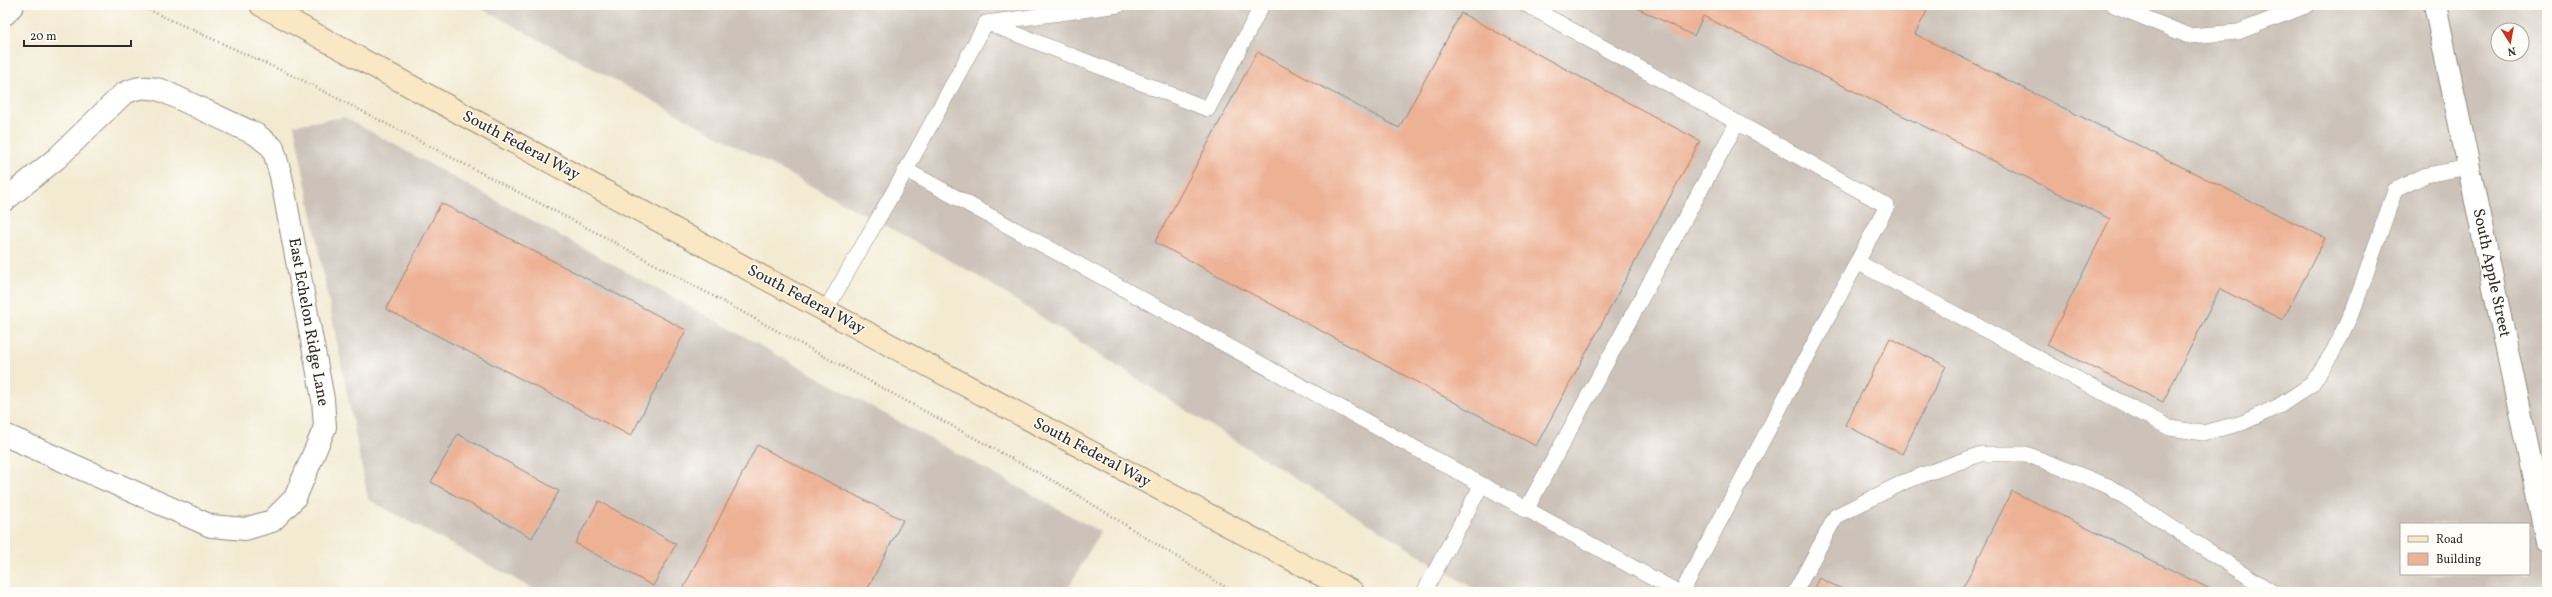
<svg xmlns="http://www.w3.org/2000/svg" width="2552" height="597" font-family="Vollkorn,serif">
<style>
.industrial{fill:#ccc2b9;fill-rule:evenodd}
.building{fill:#edb194}
.lines{fill:none;stroke-linecap:round;stroke-linejoin:round}
.service-casing{stroke:#8f8a7e;stroke-width:16}
.minor-casing{stroke:#8f8a7e;stroke-width:24}
.tertiary-casing{stroke:#8f8a7e;stroke-width:24}
.secondary-casing{stroke:#8f8a7e;stroke-width:24}
.path{stroke:#8f8a7e;stroke-width:2.5;stroke-dasharray:1 3;stroke-linecap:butt}
.service{stroke:#fff;stroke-width:15}
.minor{stroke:#fff;stroke-width:22}
.tertiary{stroke:#fff;stroke-width:22}
.secondary{stroke:#fae7c3;stroke-width:22}
.labels{text-anchor:middle;dominant-baseline:central;stroke-width:3;stroke-linejoin:round;paint-order:stroke}
.street-label{font-size:16px;fill:#2b2b2b;stroke:#fdfcf7}
</style>
<rect width="100%" height="100%" fill="#fdfcf7"/>
<filter id="ink" filterUnits="userSpaceOnUse"><feTurbulence type="fractalNoise" baseFrequency=".025" numOctaves="2"/><feDisplacementMap in="SourceGraphic" scale="8" xChannelSelector="R" yChannelSelector="G"/><feConvolveMatrix kernelMatrix="1 2 1 2 8 2 1 2 1" color-interpolation-filters="sRGB"/></filter>
<filter id="wash" filterUnits="userSpaceOnUse"><feTurbulence type="fractalNoise" baseFrequency=".012" numOctaves="4" result="noise"/><feDisplacementMap in="SourceGraphic" scale="16" xChannelSelector="R" yChannelSelector="G"/><feGaussianBlur stdDeviation="0.9" result="paint"/><feColorMatrix in="noise" values="0 0 0 0 0 0 0 0 0 0 0 0 0 0 0 0 0 1.4 0 .05"/><feComposite in="paint" operator="in"/></filter>
<g filter="url(#wash)">
<rect width="100%" height="100%" fill="#f3ead2"/>
<g class="industrial">
<path d="M475 5H2547V592H1479L1173 402 975 274ZM2498 30H2522V54H2498ZM2401 524H2529V574H2401Z"/>
<polygon points="344,117 1100,532 1066,592 539,592 368,499 294,125"/>
</g>
<g id="blocks">
<g class="building">
<polygon points="1636,5 1930,5 1915,34 2325,238 2283,320 2220,289 2163,402 2047,345 2110,219 1703,16 1694,36 1635,7"/>
<polygon points="1461,13 1700,141 1536,446 1155,242 1257,52 1399,128"/>
<polygon points="441,203 686,330 631,436 386,309"/>
<polygon points="1890,338 1946,366 1902,454 1845,425"/>
<polygon points="458,434 559,491 532,538 431,482"/>
<polygon points="757,445 903,520 866,592 689,592 683,589"/>
<polygon points="2012,491 2216,592 1961,592"/>
<polygon points="599,501 676,544 653,586 575,543"/>
<polygon points="1819,578 1848,592 1812,592"/>
</g>
</g>
</g>
<g filter="url(#ink)">
<use href="#blocks" fill-opacity="0" stroke="#8f8a7e" stroke-width="1"/>
<g class="lines">
<g class="service-casing">
<g id="service">
<polyline points="1527,5 1887,206 1682,592"/>
<polyline points="2114,5 2189,36 2238,32 2308,5"/>
<polyline points="988,23 1208,109 1262,5"/>
<polyline points="906,170 1678,592"/>
<polyline points="1857,262 2170,428 2203,433 2242,423 2279,406 2312,384 2334,350 2354,308 2395,190 2426,175 2469,167"/>
<polyline points="825,311 906,170 986,23 1119,5"/>
<polyline points="1526,510 1737,123"/>
<polyline points="1424,592 1481,486"/>
<polyline points="1795,592 1836,516 1906,481 1981,454 2026,454 2108,486 2272,592"/>
</g>
</g>
<g class="minor-casing">
<g id="minor">
<polyline points="2435,5 2547,541"/>
<path d="M5 200 57 158 123 94C137 87 146 86 161 90L257 135 273 148 281 176 323 399 325 427 295 498 272 521 245 529 211 526 5 435"/>
</g>
</g>
<g class="tertiary-casing">
<polyline id="tertiary" points="5,14 13,5"/>
</g>
<g class="secondary-casing">
<polyline id="secondary" points="261,5 770,281 1353,592"/>
</g>
<polyline class="path" points="138,5 300,79 599,234 1068,489 1233,592"/>
<use href="#service" class="service"/>
<use href="#minor" class="minor"/>
<use href="#tertiary" class="tertiary"/>
<use href="#secondary" class="secondary"/>
</g>
</g>
<g class="labels">
<g class="street-label">
<text transform="translate(521 146) rotate(28)">South Federal Way</text>
<text transform="translate(2491 273) rotate(78)">South Apple Street</text>
<text transform="translate(806 300) rotate(28)">South Federal Way</text>
<text transform="translate(308 322) rotate(80)">East Echelon Ridge Lane</text>
<text transform="translate(1092 453) rotate(28)">South Federal Way</text>
</g>
</g>
<rect width="2552" height="597" fill="none" stroke="#fdfcf7" stroke-width="20"/>
<rect x="2400" y="523" width="130" height="52" fill="#fdfcf7" stroke="#a9a8a5"/>
<rect x="2408" y="536" width="20" height="6" fill="#fae7c3" stroke="#a9a8a5"/>
<text x="2436" y="543" font-size="12" fill="#2b2b2b">Road</text>
<rect x="2408" y="553" width="20" height="12" fill="#edb194" stroke="#a9a8a5"/>
<text x="2436" y="563" font-size="12" fill="#2b2b2b">Building</text>
<g transform="translate(2510 42) rotate(169)"><circle r="19" fill="#fdfcf7" stroke="#a9a8a5"/>
<path d="M0-3L7 15L0 10L-7 15Z" fill="#c8321e"/>
<text y="-6" font-size="11" font-weight="bold" text-anchor="middle" fill="#2b2b2b">N</text>
</g>
<path d="M24 40v6h107v-6" fill="none" stroke="#2b2b2b" stroke-width="2"/>
<text x="30" y="40" font-size="12" fill="#2b2b2b" stroke="#fdfcf7" stroke-width="3" paint-order="stroke">20 m</text>
</svg>
